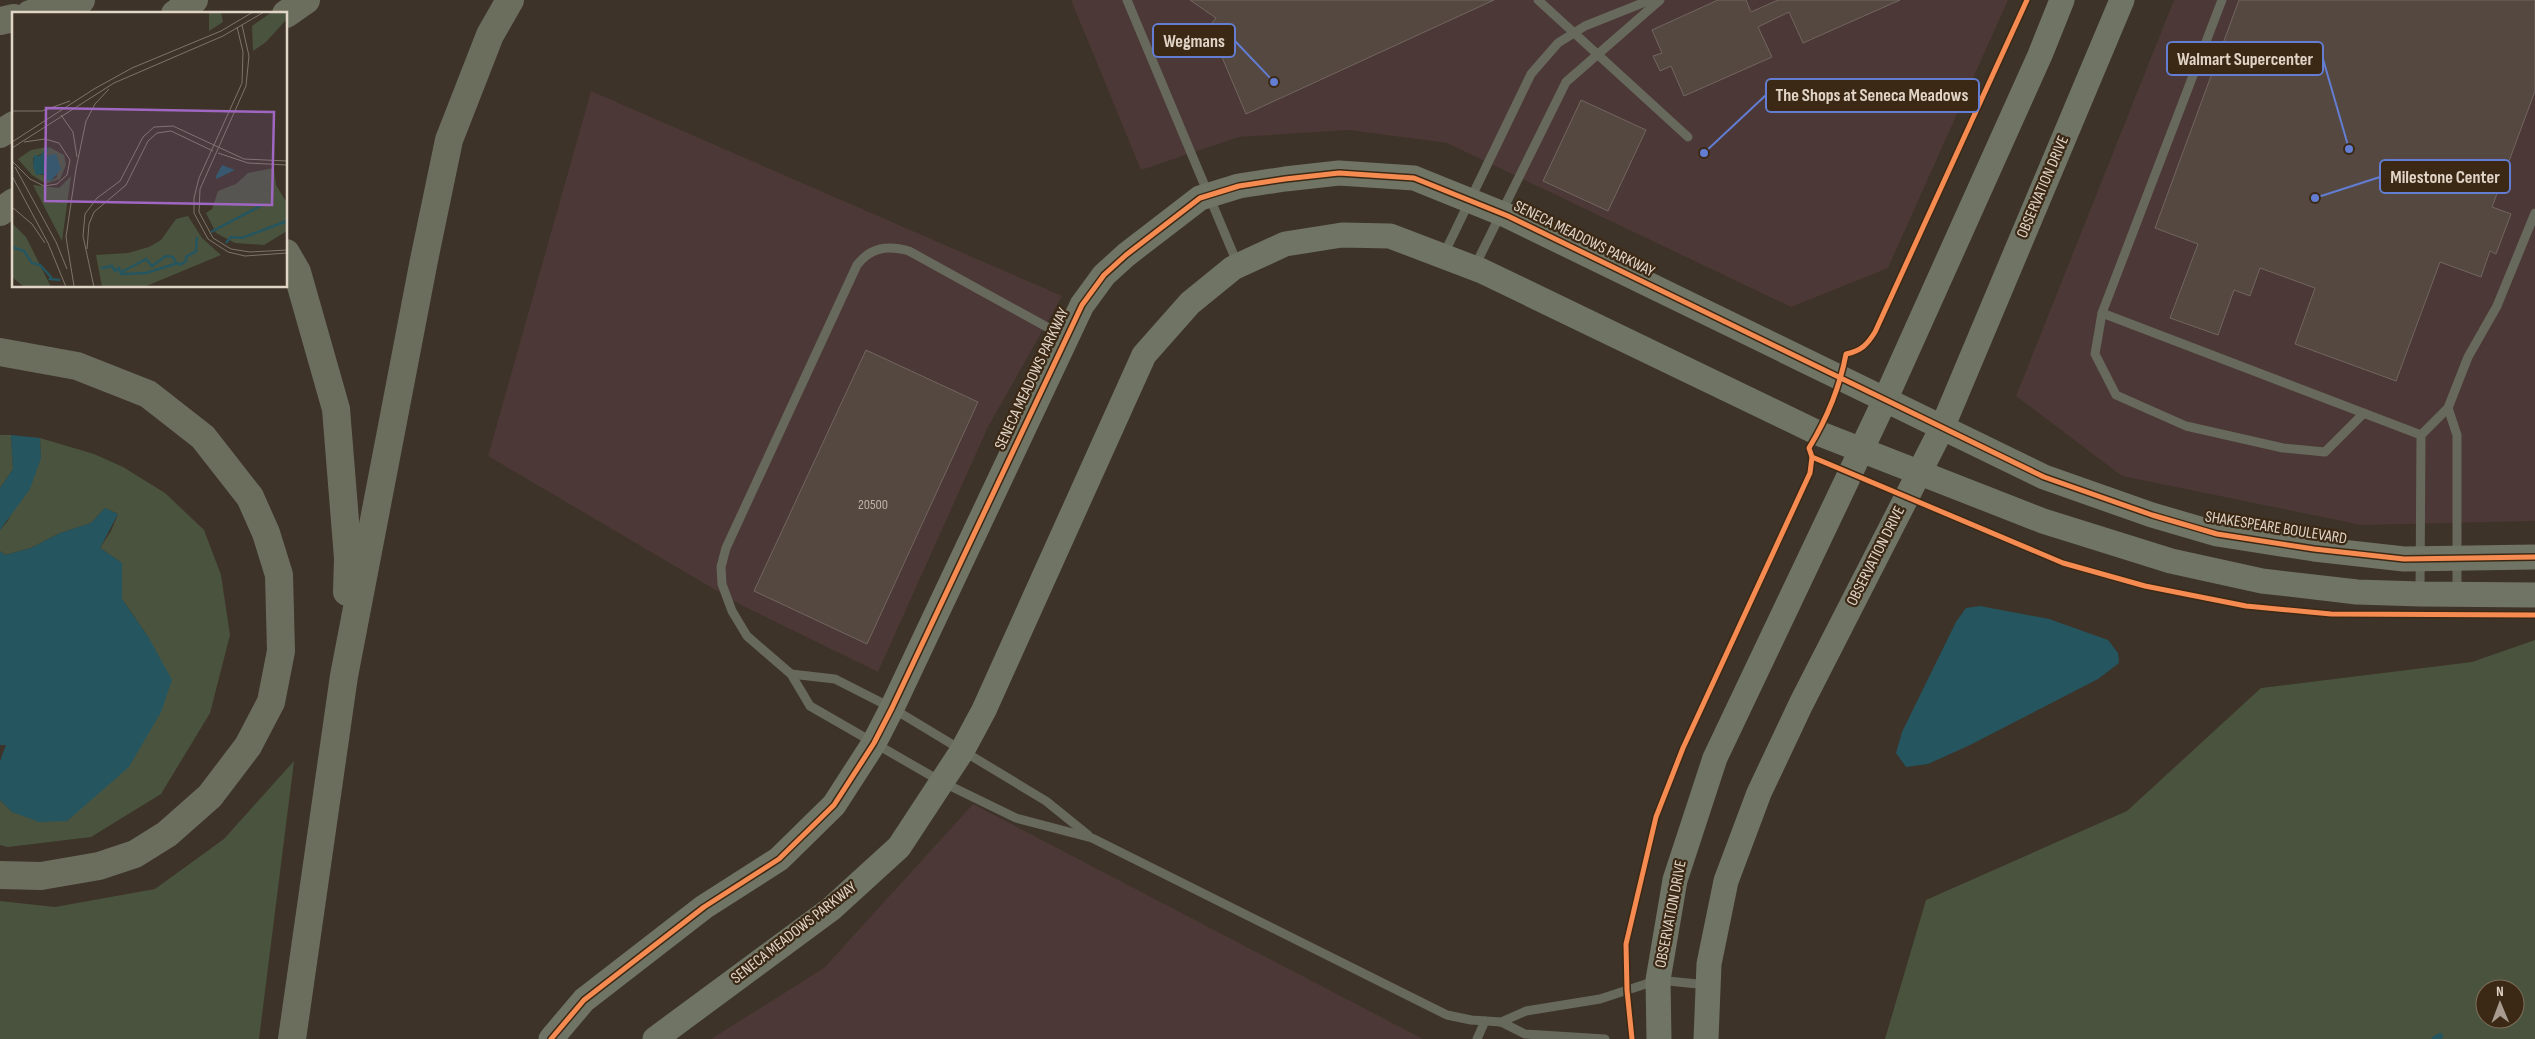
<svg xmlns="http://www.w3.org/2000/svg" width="2535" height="1039" font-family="'Sofia Sans Condensed',sans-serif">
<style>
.commercial{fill:#4c3836}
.green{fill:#4a533e;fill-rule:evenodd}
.water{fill:#255660}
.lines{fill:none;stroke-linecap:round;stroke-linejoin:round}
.stream{stroke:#255660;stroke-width:6}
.building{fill:#544841;stroke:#716660}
.lane{stroke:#67695d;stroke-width:9}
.secondary{stroke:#707465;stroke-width:25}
.highway{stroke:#6c6e5d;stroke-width:28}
.cycleway-casing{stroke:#3c2915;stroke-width:8}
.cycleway{stroke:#f68b52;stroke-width:5}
.labels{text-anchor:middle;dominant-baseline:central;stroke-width:4.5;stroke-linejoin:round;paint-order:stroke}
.number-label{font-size:14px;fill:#beb2a6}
.street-label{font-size:16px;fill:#e1d5c8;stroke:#3c2915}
.inset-river{fill:none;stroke:#255660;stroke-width:2.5}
.inset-road{fill:none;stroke:#7f7468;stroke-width:1}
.view{fill:#9f67c2;fill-opacity:0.15;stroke:#9f67c2;stroke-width:2.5}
.inset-edge{fill:none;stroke:#e1d5c8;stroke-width:2.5}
.leader{fill:none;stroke:#627dd2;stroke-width:2}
.callout-dot{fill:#627dd2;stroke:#3c2915;stroke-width:2}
.callout{fill:#3c2915;stroke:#627dd2;stroke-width:2}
.callout-label{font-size:18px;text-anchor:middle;font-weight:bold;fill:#e1d5c8}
</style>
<rect width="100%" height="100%" fill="#3d3328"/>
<g class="commercial">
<polygon points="1071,0 2008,0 1888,268 1791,307 1447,143 1349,130 1239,137 1141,170"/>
<polygon points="2174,0 2535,0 2535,521 2361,525 2122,476 2016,396"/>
<polygon points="591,91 1062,296 988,427 878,672 741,605 488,456"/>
<polygon points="973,804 1423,1039 711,1039 824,968"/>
</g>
<g class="green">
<polygon points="0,435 11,435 13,469 0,488"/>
<polygon points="40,438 94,454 123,467 165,493 204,530 221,575 230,635 210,713 161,794 91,837 8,847 0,845 0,800 12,812 67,821 95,795 149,638 122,599 122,563 100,548 111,531 118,514 105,508 91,523 60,533 31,548 5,555 0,551 0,530 7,522 41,458"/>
<path d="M2535 640V1039H1885L1926 900 2127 811 2261 688 2472 662ZM2485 989H2515V1019H2485Z"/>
<polygon points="294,761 259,1039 0,1039 0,901 55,907 155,889 224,839"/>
</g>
<g class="water">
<polygon points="11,435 40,438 41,458 30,489 0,530 0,488 13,469"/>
<polygon points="105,508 118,514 100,548 122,563 122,599 149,638 172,680 161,712 129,767 67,821 39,822 12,812 0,800 0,761 6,745 0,745 0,551 5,555 31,548 60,533 91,523"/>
<polygon points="1980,606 2049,619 2108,640 2118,653 2119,663 2098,679 1970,745 1928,764 1906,767 1896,753 1902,732 1956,622 1966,608"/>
</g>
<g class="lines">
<polyline class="stream" points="2435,1039 2440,1036"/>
</g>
<g class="building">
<polygon points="1190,0 1494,0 1246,114 1219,50 1226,40 1208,28 1216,18"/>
<polygon points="1718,0 1746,0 1751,12 1778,0 1900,0 1803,43 1789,12 1758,27 1772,57 1684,96 1671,66 1660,71 1653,56 1662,53 1652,30"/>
<polygon points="2239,0 2535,0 2535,91 2492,207 2511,214 2496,254 2490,251 2481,277 2440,262 2396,381 2295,344 2315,288 2260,268 2250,296 2234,290 2218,335 2170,318 2198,244 2155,228"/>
<polygon points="1581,100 1646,130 1608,211 1543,181"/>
<polygon points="866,350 978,402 867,644 754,591"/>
</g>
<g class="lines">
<g class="lane">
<polyline points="1127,0 1238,265"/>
<polyline points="1538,0 1688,137"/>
<polyline points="2222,0 2102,313 2421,435"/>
<polyline points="1443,256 1531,74 1558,43 1585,26 1650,0"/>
<polyline points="1474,268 1566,82 1660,0"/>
<polyline points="2102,313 2095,354 2116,395 2186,426 2283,448 2325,452 2364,413"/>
<path d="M1065 337 909 251C888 245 871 247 857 265L726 548 721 567 722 584 732 611 747 636 791 674 810 706 942 782 1016 818 1092 838 1447 1015 1471 1020 1501 1022"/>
<polyline points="2448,408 2468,357 2497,306 2535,213"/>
<polyline points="2420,594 2421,435 2448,408 2457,435 2457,594"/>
<polyline points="791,674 835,679 892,708 1046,801 1088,835"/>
<polyline points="1477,1039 1485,1021"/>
<polyline points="1605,1039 1525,1034 1501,1022 1526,1011 1600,999 1658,980 1708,985"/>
</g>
<g class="secondary">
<polyline points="551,1039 584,1000 704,907 779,859 834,805 874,743 892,708 1082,305 1104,275 1126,255 1200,198 1239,186 1285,179 1339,173 1414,178 1508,216 2044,477 2152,515 2217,534 2314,549 2404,559 2535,557"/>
<polyline points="655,1039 831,909 899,847 962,751 984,710 1144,355 1190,303 1233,268 1285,244 1342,235 1390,236 1482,271 1818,433 2043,521 2171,561 2262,581 2357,592 2420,594 2535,595"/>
<polyline points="1659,1039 1658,980 1675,880 1715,758 1885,400 2040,55 2062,0"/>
<polyline points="1706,1039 1709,964 1726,881 1759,793 1801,704 1942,428 2122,0"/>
</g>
<g class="highway">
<polyline points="30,14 81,0"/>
<polyline points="175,14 194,0"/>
<polyline points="286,14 306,0"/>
<polyline points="0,21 14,18"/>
<polyline points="0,134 14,125"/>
<polyline points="0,212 14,202"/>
<polyline points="286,253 297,272 336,409 348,558 347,592"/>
<polyline points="0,352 77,366 148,394 203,437 250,497 266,533 279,575 281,651 271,702 248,746 210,796 167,834 135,854 99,866 41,876 0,875"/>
<polyline points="292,1039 344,676 424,260 449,140 490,35 510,0"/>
</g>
<g class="cycleway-casing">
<g id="cycleway">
<path d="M2027 0 1875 332C1867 345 1861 351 1846 354 1840 386 1826 420 1809 448L1812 457 2063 563 2145 586 2246 606 2331 614 2535 615"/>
<polyline points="551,1039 584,1000 704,907 779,859 834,805 874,743 892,708 1082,305 1104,275 1126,255 1200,198 1239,186 1285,179 1339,173 1414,178 1508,216 2044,477 2152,515 2217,534 2314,549 2404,559 2535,557"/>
<polyline points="1632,1039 1627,990 1626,944 1656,817 1683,748 1810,473 1812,457"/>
</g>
</g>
<use href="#cycleway" class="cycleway"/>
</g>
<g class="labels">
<g class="number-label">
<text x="873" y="504">20500</text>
</g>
<g class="street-label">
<text transform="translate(2043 187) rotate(-67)">OBSERVATION DRIVE</text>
<text transform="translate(1584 239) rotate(26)">SENECA MEADOWS PARKWAY</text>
<text transform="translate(1032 379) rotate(-65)">SENECA MEADOWS PARKWAY</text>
<text transform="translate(2276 528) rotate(9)">SHAKESPEARE BOULEVARD</text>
<text transform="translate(1876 556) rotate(-63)">OBSERVATION DRIVE</text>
<text transform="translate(1671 914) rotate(-79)">OBSERVATION DRIVE</text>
<text transform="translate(794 933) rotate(-38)">SENECA MEADOWS PARKWAY</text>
</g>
</g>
<g transform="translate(12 12)">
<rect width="275" height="275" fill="#3d3328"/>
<path d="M197 0H209L211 10 197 19ZM260 0H275V7L254 30 241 39 240 14ZM35 135 33 140 21 146V154L29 163 34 162 39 169 45 165 42 143 33 144 37 135 52 143 54 153 48 167 34 172 20 163 6 147 19 138ZM262 156 264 173 275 191V219L252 233 223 231 204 221 194 201 200 197 206 179 224 172 236 161ZM59 164 50 229 21 173 47 176ZM176 204 190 226 209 243 132 275H90L84 243 116 241 137 235 149 228 164 207ZM0 211 14 225 39 275H12L0 265Z" fill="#4a533e"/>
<path d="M35 135 37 137 33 144 44 142 49 157 39 169 32 167 33 162 24 163 21 154 22 143 28 144ZM210 153 223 158 204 167V164Z" fill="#255660"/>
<path class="inset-river" d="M199 220 252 192M214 231 219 225 230 226 275 209M0 235 12 239 20 251 28 253 39 265 38 267 48 268M89 256 100 254 103 259 107 256 109 262H114L134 261 166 251 168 253 174 249V245L184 239 185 225M108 261 134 247 140 254 154 244 161 245 164 251"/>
<path class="inset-road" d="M230 13 237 44 234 74 188 177 187 200 201 226 219 237 238 240 275 238M225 15 231 40 230 71 187 166 182 186V201L196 227 216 240 233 244 275 241M0 99H30L58 89M49 103 61 120 65 145M0 130 82 77 120 56 209 19 241 0M0 136 102 71 211 24 252 0M206 141 236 151 275 153M0 149 18 167 32 174 45 172 55 163 58 148 47 131 33 127 12 130M3 155 44 230 55 257M0 164 36 231 54 275M0 195 20 212 33 231M75 237 77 212 82 200 114 173 136 129 145 121 159 119 201 139M62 274 54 225 64 157 74 109 83 92 97 77M82 275 71 224 73 202 85 186 108 169 131 125 142 115 161 114 232 147 275 149"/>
<path class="view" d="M34 96 262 100 260 193 33 189Z"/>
<rect width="275" height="275" class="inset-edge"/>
</g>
<path class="leader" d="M1274 82L1235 41M2349 149L2323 59M1704 153L1766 95M2315 198L2380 177"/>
<g class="callout-dot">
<circle cx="1274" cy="82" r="5"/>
<circle cx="2349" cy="149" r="5"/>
<circle cx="1704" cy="153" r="5"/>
<circle cx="2315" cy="198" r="5"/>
</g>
<g class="callout">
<rect x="1153" y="24" width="82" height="33" rx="5"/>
<rect x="2167" y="42" width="156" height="33" rx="5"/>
<rect x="1766" y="79" width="213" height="33" rx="5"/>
<rect x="2380" y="160" width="130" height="33" rx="5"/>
</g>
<g class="callout-label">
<text x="1194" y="47">Wegmans</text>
<text x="2245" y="65">Walmart Supercenter</text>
<text x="1872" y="101">The Shops at Seneca Meadows</text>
<text x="2445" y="183">Milestone Center</text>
</g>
<g transform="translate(2500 1004) rotate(359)"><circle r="24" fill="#3c2915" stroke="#7e6e5d"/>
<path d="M0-4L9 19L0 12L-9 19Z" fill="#a89c90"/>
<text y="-8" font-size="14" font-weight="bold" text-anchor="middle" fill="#e1d5c8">N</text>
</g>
</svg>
